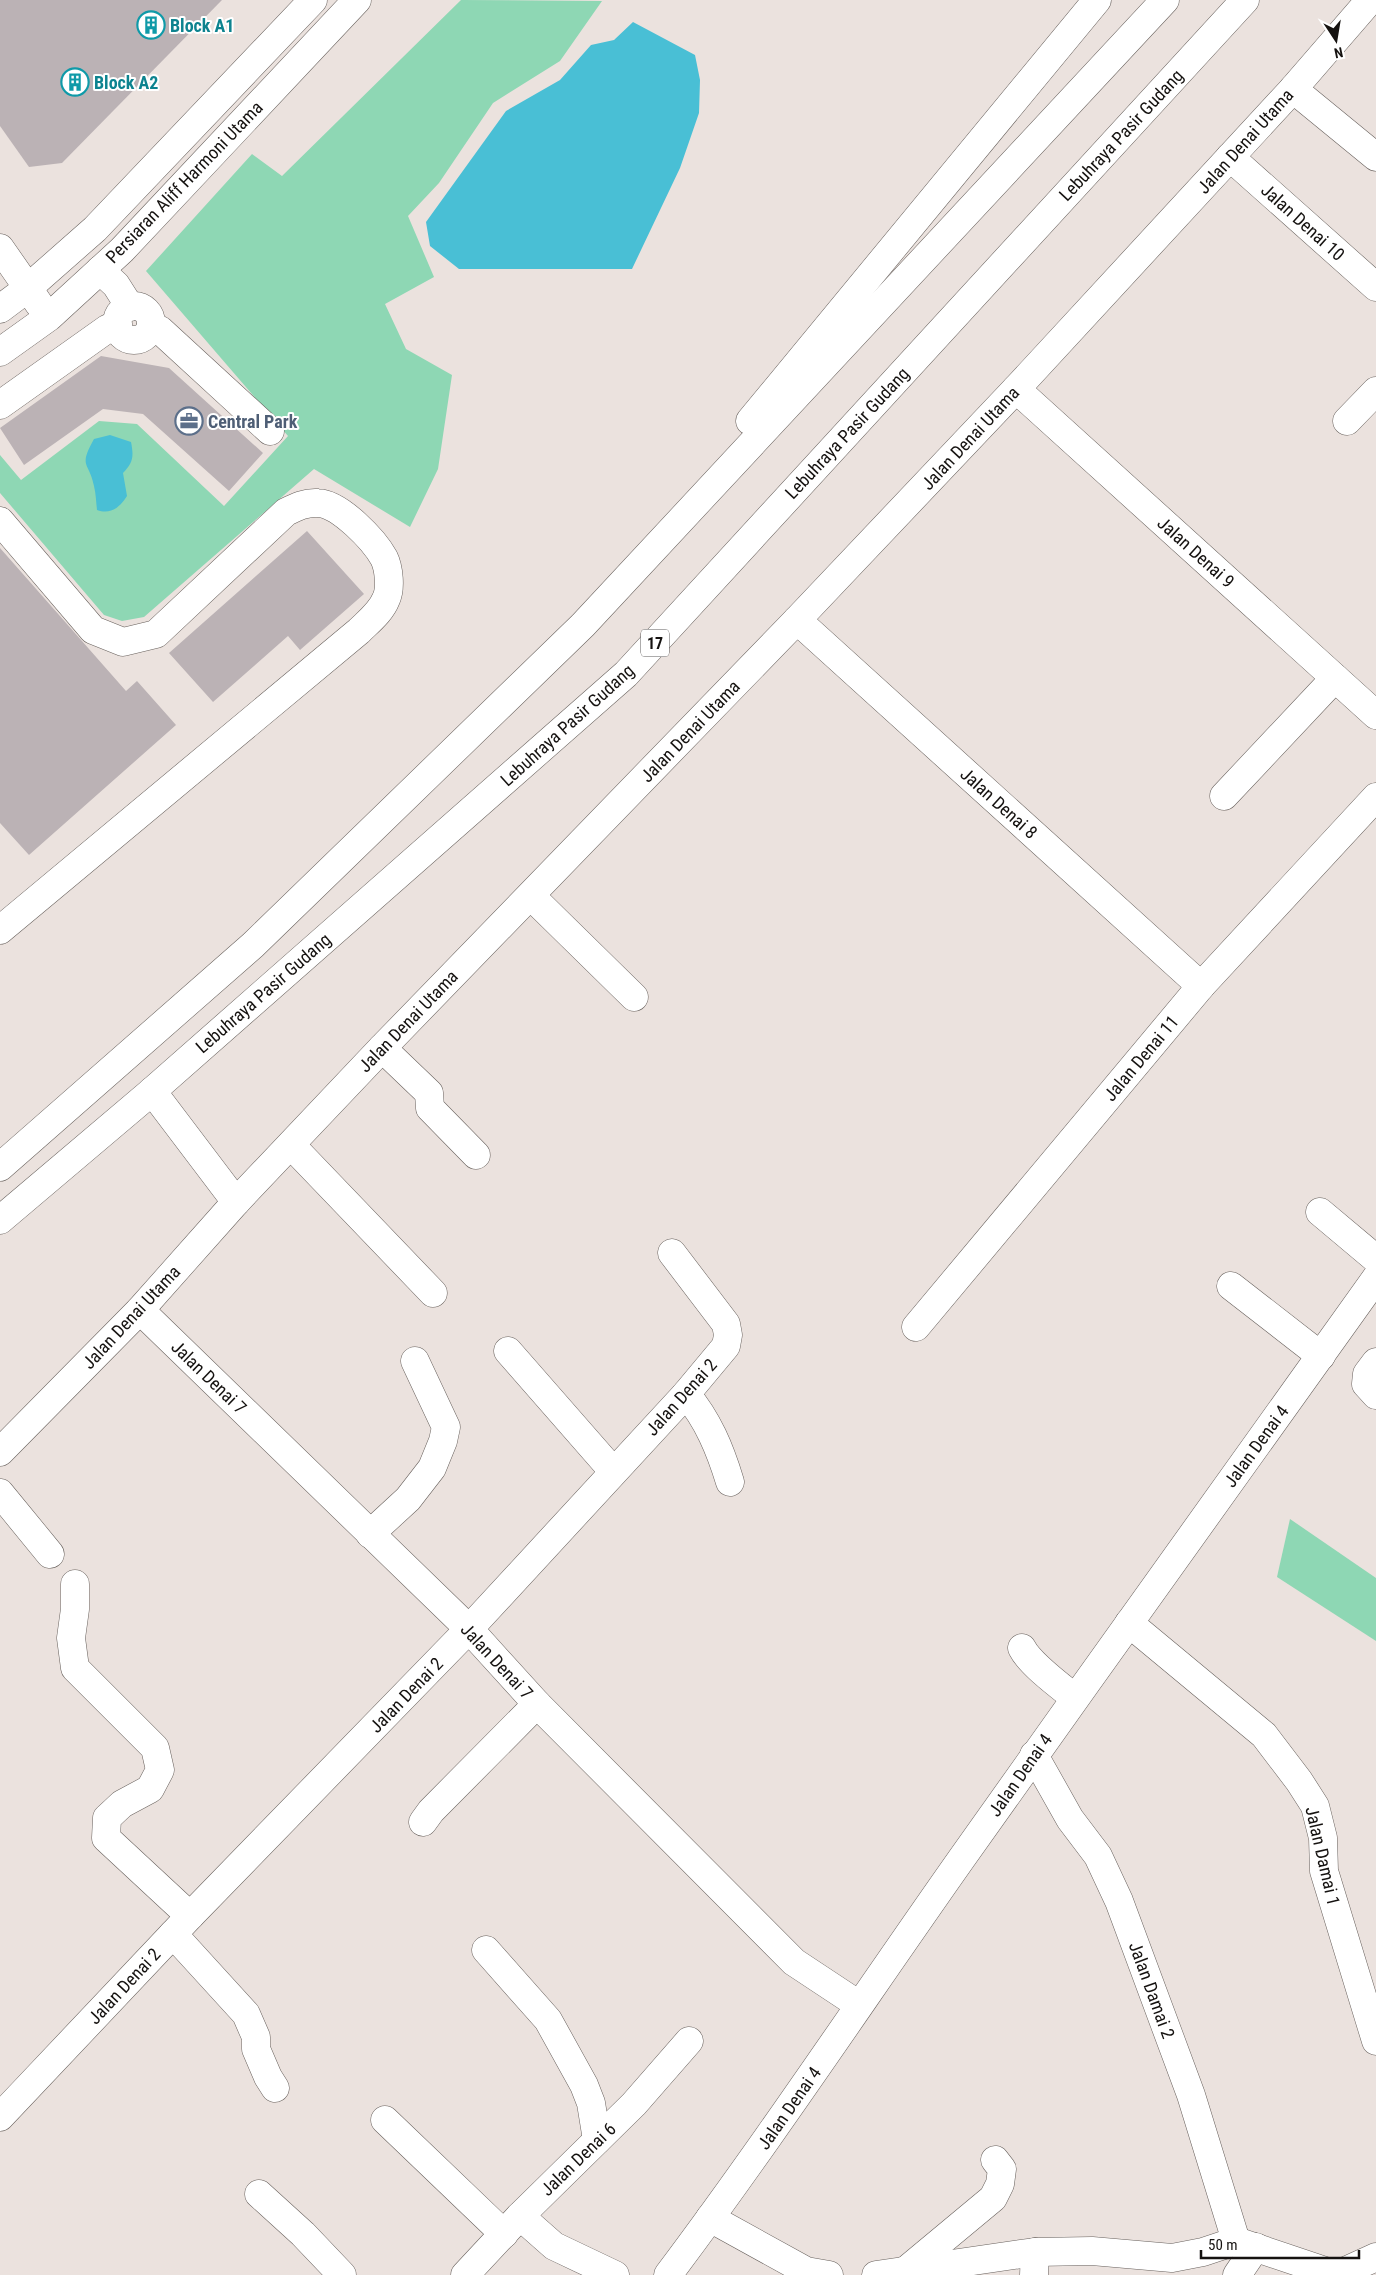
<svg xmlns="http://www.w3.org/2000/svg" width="1376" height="2275" font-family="'Roboto Condensed',sans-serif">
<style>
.green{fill:#8ed7b4}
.water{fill:#49bfd5}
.building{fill:#bbb2b5}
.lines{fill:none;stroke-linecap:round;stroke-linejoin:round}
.minor-casing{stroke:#68615d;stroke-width:29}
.highway-casing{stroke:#68615d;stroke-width:29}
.minor{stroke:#fff;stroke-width:28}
.highway{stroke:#fff;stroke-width:28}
.labels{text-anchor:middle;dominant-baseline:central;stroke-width:4;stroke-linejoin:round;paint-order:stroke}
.shield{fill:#fff;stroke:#5b5958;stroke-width:1}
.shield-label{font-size:16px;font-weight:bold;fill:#151210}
.culture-label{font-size:18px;font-weight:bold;fill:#0d838f;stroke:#fff;text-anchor:start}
.street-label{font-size:18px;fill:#151210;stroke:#fff}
.service-label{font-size:18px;font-weight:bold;fill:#4e5e75;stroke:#fff;text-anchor:start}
</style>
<rect width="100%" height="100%" fill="#ebe2de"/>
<g class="green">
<polygon points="461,0 602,1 560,61 493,103 439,183 408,216 434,277 385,304 406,349 452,375 438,469 410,527 314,469 144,617 122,621 104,615 0,493 0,455 21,480 99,421 137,424 224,506 288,436 146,271 252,154 282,176"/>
<polygon points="1290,1519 1376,1578 1376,1641 1277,1577"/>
</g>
<g class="water">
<polygon points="633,22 695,55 700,80 699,113 680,168 632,269 459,269 430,246 426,222 506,111 560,80 591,45 614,40"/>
<path d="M110 435 131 442C134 457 133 463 123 473L127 496C120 507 111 515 97 510 96 502 96 494 94 486 89 461 78 468 94 439Z"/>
</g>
<g class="building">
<polygon points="0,0 222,0 62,163 29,167 0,126"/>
<polygon points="101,356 169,368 263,453 229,491 143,414 103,409 24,465 0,428"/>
<polygon points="307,531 364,594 300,650 288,636 213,702 169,653"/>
<polygon points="0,548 126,691 137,681 176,725 29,855 0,823"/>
</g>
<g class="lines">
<g class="minor-casing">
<g id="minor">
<polyline points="1293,89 1376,157"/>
<polyline points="1230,157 1376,287"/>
<polyline points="0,248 39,304"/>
<polyline points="100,270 116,285 130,307"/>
<circle cx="134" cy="323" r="17"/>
<polyline points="0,309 28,288 95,229 313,0"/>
<polyline points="151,326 160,330 270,431"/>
<polyline points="0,352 49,317 122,250 357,0"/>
<polyline points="1016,389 1376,715"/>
<polyline points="0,405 107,329 118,324"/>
<polyline points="1347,421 1376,391"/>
<path d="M0 521 93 630 123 642 156 634 286 512C296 507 306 502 318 503 340 504 374 540 384 558 389 568 391 589 386 599 381 612 368 622 359 631L0 930"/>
<polyline points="797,620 1201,986"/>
<polyline points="1224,796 1335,678"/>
<polyline points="531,896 634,997"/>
<polyline points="382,1048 429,1093 430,1108 476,1155"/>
<polyline points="152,1091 236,1202"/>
<polyline points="291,1145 433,1293"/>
<polyline points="1320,1212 1376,1259"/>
<polyline points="1231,1286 1321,1356"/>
<polyline points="140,1310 469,1629 537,1704 794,1962 859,2005"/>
<polyline points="916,1327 1201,986 1376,797"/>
<polyline points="508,1351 613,1471"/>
<polyline points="1376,1362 1367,1374 1366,1384 1376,1395"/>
<path d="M686 1394C708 1420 720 1449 730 1482"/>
<polyline points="0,1452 140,1310 236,1202 382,1048 797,620 1016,389 1293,89 1370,0"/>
<polyline points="0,1493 50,1554"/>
<polyline points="370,1534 408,1499 432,1468 443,1441 446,1427 415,1361"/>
<polyline points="75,1584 75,1609 71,1638 75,1668 155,1748 160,1770 150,1789 122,1804 107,1818 106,1838 190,1916"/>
<polyline points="1129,1623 1264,1735 1299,1781 1315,1806 1323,1838 1324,1871 1376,2041"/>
<path d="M1022 1648C1030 1664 1060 1686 1075 1698"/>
<polyline points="1034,1755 1070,1819 1098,1856 1119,1901 1191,2095 1236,2241"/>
<polyline points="423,1822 431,1811 537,1704"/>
<polyline points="173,1934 246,2014 256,2037 256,2049 268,2077 275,2088"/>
<polyline points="486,1950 548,2020 584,2085 591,2103 597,2140"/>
<polyline points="0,2117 190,1916 469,1629 686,1394 726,1346 728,1335 726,1324 672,1253"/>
<polyline points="385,2120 504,2234"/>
<polyline points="259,2194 303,2234 342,2275"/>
<polyline points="520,2216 554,2246 615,2275"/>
<polyline points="710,2218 806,2271 829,2275"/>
<polyline points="904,2272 993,2198 1000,2184 1002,2169 995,2160"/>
<polyline points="465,2275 520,2216 634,2104 689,2041"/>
<path d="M668 2275C770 2139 864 1997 962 1858 1099 1664 1238 1472 1376 1278"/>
<polyline points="876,2275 1035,2252 1092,2251 1172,2258 1203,2252 1236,2241 1328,2272 1341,2273 1376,2257"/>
<polyline points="1034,2275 1035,2252"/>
<polyline points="1237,2275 1256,2247"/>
</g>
</g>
<g class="highway-casing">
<g id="highway">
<polyline points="750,421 1097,0"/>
<polyline points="0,1167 253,945 583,625 1165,0"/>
<polyline points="0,1220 150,1093 626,674 1245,0"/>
</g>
</g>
<use href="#minor" class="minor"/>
<use href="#highway" class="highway"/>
</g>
<defs>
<g id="building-ring" transform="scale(1.4375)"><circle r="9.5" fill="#fff" stroke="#0f9aa8" stroke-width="1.5"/><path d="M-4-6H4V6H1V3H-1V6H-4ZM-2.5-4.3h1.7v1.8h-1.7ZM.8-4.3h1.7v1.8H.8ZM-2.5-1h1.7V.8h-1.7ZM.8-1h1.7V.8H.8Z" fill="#0f9aa8"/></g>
<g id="office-ring" transform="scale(1.4375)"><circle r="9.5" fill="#fff" stroke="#5c6f8a" stroke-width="1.5"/><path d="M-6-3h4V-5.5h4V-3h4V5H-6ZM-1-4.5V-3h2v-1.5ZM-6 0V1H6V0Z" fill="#5c6f8a"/></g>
</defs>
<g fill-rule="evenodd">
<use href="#building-ring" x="151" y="25"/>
<use href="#building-ring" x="75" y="82"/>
<use href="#office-ring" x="189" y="421"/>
</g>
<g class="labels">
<rect class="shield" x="641" y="629.5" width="28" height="27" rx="4"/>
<g class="shield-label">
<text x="655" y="643">17</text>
</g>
<g class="culture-label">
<text x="170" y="25">Block A1</text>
<text x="94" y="82">Block A2</text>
</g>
<g class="street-label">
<text transform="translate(1121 135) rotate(-47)">Lebuhraya Pasir Gudang</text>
<text transform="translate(1245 141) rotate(-48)">Jalan Denai Utama</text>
<text transform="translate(184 182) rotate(-46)">Persiaran Aliff Harmoni Utama</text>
<text transform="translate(1303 222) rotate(42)">Jalan Denai 10</text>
<text transform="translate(847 433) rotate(-47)">Lebuhraya Pasir Gudang</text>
<text transform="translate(970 438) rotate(-47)">Jalan Denai Utama</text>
<text transform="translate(1196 552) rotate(42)">Jalan Denai 9</text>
<text transform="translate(567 725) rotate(-42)">Lebuhraya Pasir Gudang</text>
<text transform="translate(690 731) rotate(-46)">Jalan Denai Utama</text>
<text transform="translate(999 803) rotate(42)">Jalan Denai 8</text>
<text transform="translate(263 993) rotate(-41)">Lebuhraya Pasir Gudang</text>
<text transform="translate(408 1021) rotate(-46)">Jalan Denai Utama</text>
<text transform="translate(1141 1058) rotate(-50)">Jalan Denai 11</text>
<text transform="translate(131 1317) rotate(-47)">Jalan Denai Utama</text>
<text transform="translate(209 1377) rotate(44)">Jalan Denai 7</text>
<text transform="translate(681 1397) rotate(-48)">Jalan Denai 2</text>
<text transform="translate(1256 1446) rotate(-54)">Jalan Denai 4</text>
<text transform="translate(497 1661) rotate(47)">Jalan Denai 7</text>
<text transform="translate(406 1695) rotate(-46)">Jalan Denai 2</text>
<text transform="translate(1020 1775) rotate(-55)">Jalan Denai 4</text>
<text transform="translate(1323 1856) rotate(77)">Jalan Damai 1</text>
<text transform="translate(124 1986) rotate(-47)">Jalan Denai 2</text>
<text transform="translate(1152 1990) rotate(70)">Jalan Damai 2</text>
<text transform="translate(789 2108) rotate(-55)">Jalan Denai 4</text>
<text transform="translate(578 2159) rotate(-44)">Jalan Denai 6</text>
</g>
<g class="service-label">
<text x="208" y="421">Central Park</text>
</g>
</g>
<g transform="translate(1336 40) rotate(168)" stroke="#ffffff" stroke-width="4" paint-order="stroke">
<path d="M0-4L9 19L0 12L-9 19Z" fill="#151210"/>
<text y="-8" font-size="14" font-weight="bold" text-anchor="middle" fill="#151210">N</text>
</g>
<path d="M1201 2250v8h158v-8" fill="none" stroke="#151210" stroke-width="2.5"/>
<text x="1208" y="2250" font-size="15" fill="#151210" stroke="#ffffff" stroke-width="4" paint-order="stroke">50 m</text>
</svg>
